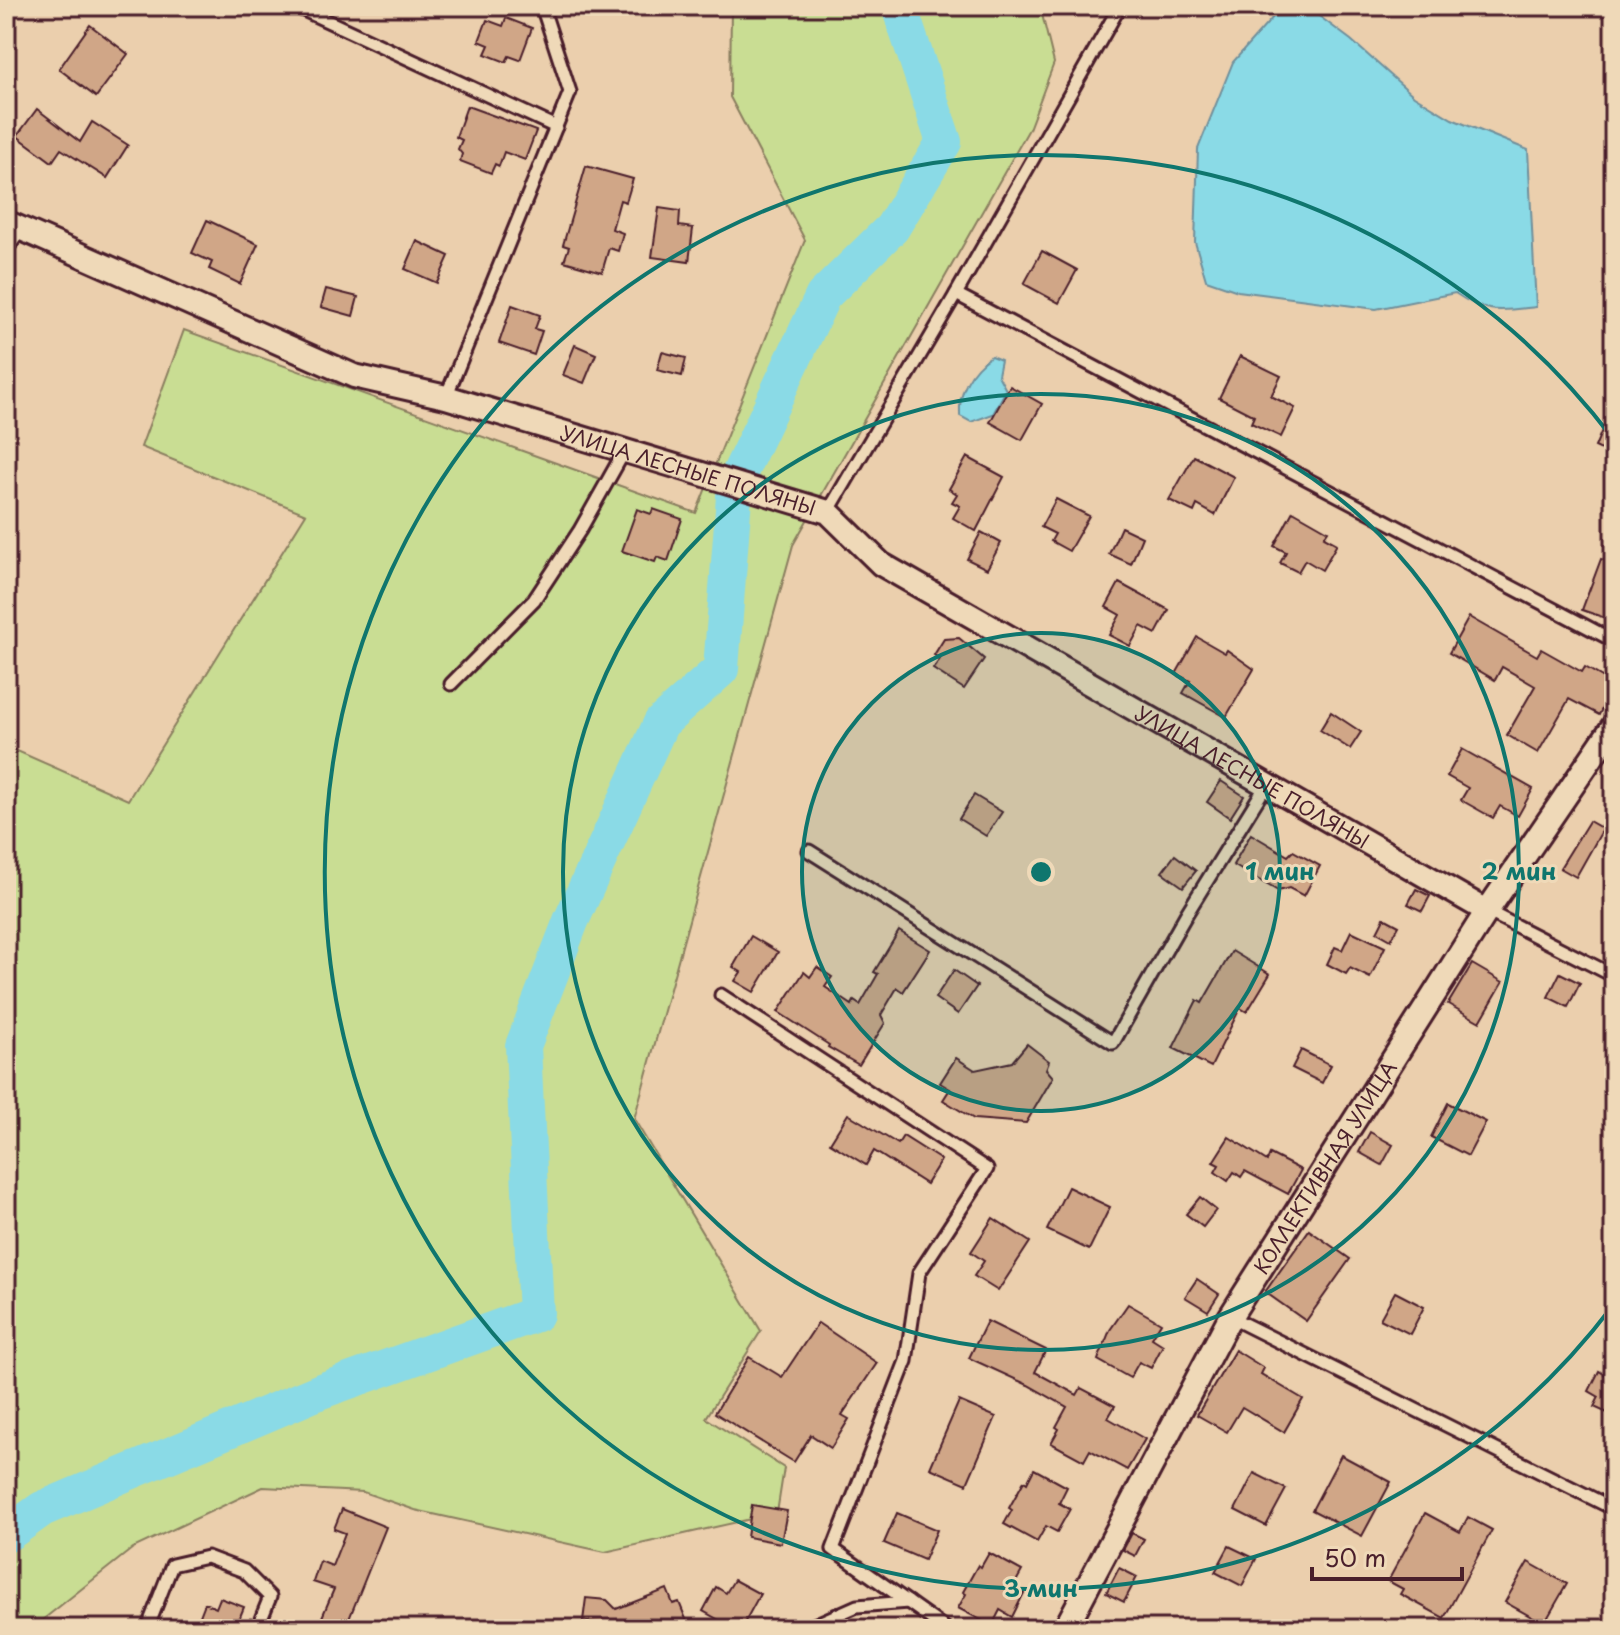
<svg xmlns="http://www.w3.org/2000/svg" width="1620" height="1635" font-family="'Playpen Sans',sans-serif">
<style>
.green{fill:#c9dd93;stroke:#8a7e5f;stroke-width:2}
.water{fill:#8adae6;stroke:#708f9b;stroke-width:2}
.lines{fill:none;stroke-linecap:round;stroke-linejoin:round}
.river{stroke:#8adae6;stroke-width:36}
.building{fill:#d0a687;stroke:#4a1f2b;stroke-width:2}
.service-casing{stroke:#4a1f2b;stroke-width:17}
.minor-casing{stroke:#4a1f2b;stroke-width:28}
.service{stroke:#efd9b8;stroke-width:11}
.minor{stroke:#efd9b8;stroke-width:22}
.ring{fill:none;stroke:#0f766e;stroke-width:4}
.labels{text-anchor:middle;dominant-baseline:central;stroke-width:6;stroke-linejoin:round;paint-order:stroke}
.street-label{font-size:20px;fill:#4a1f2b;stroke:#efd9b8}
.centre{fill:#0f766e;stroke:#efd9b8;stroke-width:4}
.ring-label{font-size:24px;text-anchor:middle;font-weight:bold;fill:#0f766e;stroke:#efd9b8;stroke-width:6;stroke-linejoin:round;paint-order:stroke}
</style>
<rect width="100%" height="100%" fill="#ebcfad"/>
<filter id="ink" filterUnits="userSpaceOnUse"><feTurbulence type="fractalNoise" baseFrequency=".0125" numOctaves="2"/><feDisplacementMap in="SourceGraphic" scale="16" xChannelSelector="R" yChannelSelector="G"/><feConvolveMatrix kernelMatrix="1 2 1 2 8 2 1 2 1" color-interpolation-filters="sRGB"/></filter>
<g filter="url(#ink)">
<polygon class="green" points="731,6 1040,6 1054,63 1029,129 793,545 634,1119 761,1331 706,1418 784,1468 777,1513 605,1552 415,1510 363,1492 263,1487 133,1548 31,1629 6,1629 6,746 128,800 306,514 141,447 184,330 696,513 805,240 730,97"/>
<g class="water">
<path d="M1315 13 1351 40 1414 96 1452 119 1528 150 1536 307C1500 311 1487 315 1455 293L1376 309 1238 291 1206 280 1195 242 1198 149 1233 62 1274 16Z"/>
<path d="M991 356 1001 360 998 375 1006 390 993 414 971 422 960 416C958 392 971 369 991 356Z"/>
</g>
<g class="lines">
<polyline class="river" points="6,1535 42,1509 321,1391 536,1314 523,1046 571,921 661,723 721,669 735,483 823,296 892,228 944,142 899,6"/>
</g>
<g class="building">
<polygon points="506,18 532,28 520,60 509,56 506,62 485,54 489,45 479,41 487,20 503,26"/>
<polygon points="90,25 128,54 96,97 59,69"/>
<polygon points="467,106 536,131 525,160 504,152 499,166 495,164 491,173 460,161 462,154 458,149 462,140 456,137"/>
<polygon points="37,109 80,142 92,122 128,145 107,178 61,149 52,162 17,136"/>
<polygon points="586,166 633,179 626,202 620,200 612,229 623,233 618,251 609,248 602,272 564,261 569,247 563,245"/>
<polygon points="659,208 680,211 679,226 693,228 689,262 652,257"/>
<polygon points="207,220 258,244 240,284 209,269 212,262 192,253"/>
<polygon points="417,241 449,256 437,283 405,269"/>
<polygon points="1042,251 1077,270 1059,303 1024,284"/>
<polygon points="326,289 358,297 353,316 321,307"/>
<polygon points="512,305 540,315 535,329 542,331 534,355 499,343"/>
<polygon points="575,345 596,354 584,383 563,375"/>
<polygon points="662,352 686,358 682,376 657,370"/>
<polygon points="1240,356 1281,376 1271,396 1295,408 1281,437 1251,423 1254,416 1219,398"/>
<polygon points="1010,386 1042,404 1022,440 990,422"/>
<polygon points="1602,430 1614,435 1614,456 1595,447"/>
<polygon points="1194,456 1234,477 1215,515 1197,505 1194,512 1169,500"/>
<polygon points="967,457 1004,477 976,531 953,518 960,506 952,502 957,494 949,489"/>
<polygon points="1056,499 1089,516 1069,551 1051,541 1055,534 1041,527"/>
<polygon points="637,509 651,514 653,509 682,519 668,561 657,557 655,562 622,551"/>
<polygon points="1293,511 1328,531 1324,537 1337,544 1322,570 1305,560 1298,572 1280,563 1286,552 1274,546"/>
<polygon points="1121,527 1142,537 1131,564 1109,554"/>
<polygon points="981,532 1001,543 987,569 967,559"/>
<polygon points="1601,559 1614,564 1614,621 1582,610"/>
<polygon points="1119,583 1169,610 1156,634 1141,626 1130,646 1109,635 1120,615 1106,607"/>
<polygon points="1469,617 1537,656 1541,649 1582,672 1585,667 1614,684 1599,715 1569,699 1538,753 1507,735 1535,686 1502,667 1495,680 1449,653"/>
<polygon points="1197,637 1225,653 1227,650 1254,669 1226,717 1183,693 1190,681 1176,674"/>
<polygon points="959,638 984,659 964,689 933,669 940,659 934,655 944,639"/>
<polygon points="1331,712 1361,732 1350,749 1320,730"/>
<polygon points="1462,749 1533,789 1518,816 1500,806 1493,818 1461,800 1468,788 1447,776"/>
<polygon points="1221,781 1244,796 1230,818 1207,802"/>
<polygon points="974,795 1002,812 986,836 959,819"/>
<polygon points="1589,821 1603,829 1576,877 1560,868"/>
<polygon points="1251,834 1288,856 1293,851 1320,866 1304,896 1289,888 1278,891 1233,865"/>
<polygon points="1175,855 1196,871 1183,887 1162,872"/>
<polygon points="1416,889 1430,896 1422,911 1408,904"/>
<polygon points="1384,918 1399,926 1391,940 1377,932"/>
<polygon points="899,931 930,950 903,992 897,988 881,1015 885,1023 859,1065 828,1047 829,1045 778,1012 804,972 810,977 817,967 832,977 825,987 852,1005 854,1001 860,1005 878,974 874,972"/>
<polygon points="1351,931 1385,947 1370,978 1350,968 1346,974 1327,964 1335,947 1342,950"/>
<polygon points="751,936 778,952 754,992 735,981 741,972 733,967"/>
<polygon points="1232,951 1270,974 1247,1012 1240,1008 1211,1067 1173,1048 1197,1000 1202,1003"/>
<polygon points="1472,964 1503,982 1480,1022 1448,1004"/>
<polygon points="954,970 977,986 958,1014 935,998"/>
<polygon points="1560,973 1580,983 1568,1007 1548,997"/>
<polygon points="1027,1044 1049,1061 1046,1069 1053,1077 1026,1123 974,1119 943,1100 950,1089 940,1083 956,1058 975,1070 1012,1062"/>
<polygon points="1301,1050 1331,1065 1322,1083 1292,1068"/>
<polygon points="1448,1103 1486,1122 1468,1156 1431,1137"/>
<polygon points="848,1114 898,1144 903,1136 941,1160 926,1184 874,1151 866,1165 830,1143"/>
<polygon points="1370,1132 1393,1145 1382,1165 1359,1152"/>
<polygon points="1229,1137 1267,1161 1270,1154 1301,1170 1288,1194 1245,1171 1241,1177 1234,1172 1228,1181 1215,1172 1219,1165 1213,1162"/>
<polygon points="1068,1187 1110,1207 1089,1250 1047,1230"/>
<polygon points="1200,1197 1216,1210 1203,1227 1186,1214"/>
<polygon points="993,1218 1030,1242 998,1291 974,1276 984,1261 971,1252"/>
<polygon points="1309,1230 1350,1259 1306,1321 1265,1292"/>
<polygon points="1197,1279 1219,1294 1208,1311 1185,1297"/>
<polygon points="1395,1292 1424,1307 1410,1334 1380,1319"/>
<polygon points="1128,1304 1161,1323 1152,1338 1163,1345 1151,1368 1139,1362 1130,1378 1098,1360 1110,1330"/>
<polygon points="987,1321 1046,1350 1035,1372 1077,1395 1081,1388 1115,1406 1108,1418 1145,1439 1127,1470 1090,1450 1084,1461 1051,1443 1059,1429 1056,1427 1067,1407 1028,1385 969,1358"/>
<polygon points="818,1323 877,1363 842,1415 849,1419 831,1448 811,1435 794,1462 715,1413 749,1357 782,1377"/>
<polygon points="1235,1350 1264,1368 1261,1374 1303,1399 1284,1432 1242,1407 1227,1432 1197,1415"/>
<polygon points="1614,1367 1614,1416 1594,1407 1599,1397 1589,1391 1599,1371 1609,1377"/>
<polygon points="959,1401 996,1417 967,1484 930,1468"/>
<polygon points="1341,1455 1391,1482 1362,1536 1312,1510"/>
<polygon points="1034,1469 1067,1487 1059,1503 1070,1509 1057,1532 1046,1526 1037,1542 1004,1524 1012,1510 1009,1508 1024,1481 1027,1483"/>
<polygon points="1254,1473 1286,1489 1266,1526 1235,1510"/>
<polygon points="752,1505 787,1511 781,1543 747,1537"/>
<polygon points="342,1509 386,1527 345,1629 317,1629 334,1589 313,1582 320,1561 332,1566 345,1533 334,1529"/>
<polygon points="897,1513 937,1530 924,1560 884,1543"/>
<polygon points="1425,1513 1460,1532 1468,1517 1492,1530 1444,1618 1400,1594 1403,1589 1388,1581"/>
<polygon points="1132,1533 1144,1539 1135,1556 1123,1550"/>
<polygon points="1229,1546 1256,1559 1242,1586 1215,1572"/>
<polygon points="989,1553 1022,1571 1013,1587 1024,1593 1012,1617 1000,1610 992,1626 958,1608 966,1594 963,1592 978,1565 981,1567"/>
<polygon points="1528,1562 1567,1584 1544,1624 1505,1602"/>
<polygon points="1119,1568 1137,1577 1124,1602 1106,1593"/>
<polygon points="734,1580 760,1594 741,1629 735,1629 703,1611 716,1587 726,1593"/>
<polygon points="667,1589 673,1604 679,1602 690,1629 604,1629 599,1623 583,1621 586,1598 607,1600 616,1609"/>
<polygon points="220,1598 244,1607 235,1629 195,1629 205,1603 216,1608"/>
</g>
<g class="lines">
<g class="service-casing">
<g id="service">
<polyline points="295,6 556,127"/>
<polyline points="1120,6 956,294 1614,641"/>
<polyline points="6,250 21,230"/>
<polyline points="446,397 570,92 542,6"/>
<polyline points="828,512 956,294"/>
<polyline points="451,684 534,600 580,530 625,450"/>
<polyline points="809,851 1113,1043 1187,913 1267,784"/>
<polyline points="1487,911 1614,976"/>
<polyline points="721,995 987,1169 919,1273 906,1361 833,1549 946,1629"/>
<polyline points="1230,1317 1614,1509"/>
<polyline points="147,1629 172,1565 207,1557 244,1571 270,1597 257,1629"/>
<polyline points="805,1629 857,1606 908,1602"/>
</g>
</g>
<g class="minor-casing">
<g id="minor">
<path id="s1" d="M6 222 354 376 446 397 828 512 881 564 1487 911"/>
<path id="s2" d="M1065 1629 1230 1317 1487 911 1614 725"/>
</g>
</g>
<use href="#service" class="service"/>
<use href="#minor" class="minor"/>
</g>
</g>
<circle cx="1041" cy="872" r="239" fill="#0f766e" fill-opacity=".12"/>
<g class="ring">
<circle cx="1041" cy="872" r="239"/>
<circle cx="1041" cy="872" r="478"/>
<path d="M1614 1304A717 717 0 1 1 1614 440"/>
</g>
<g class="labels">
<g class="street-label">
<text stroke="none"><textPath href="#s1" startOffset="728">УЛИЦА ЛЕСНЫЕ ПОЛЯНЫ</textPath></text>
<text stroke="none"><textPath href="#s1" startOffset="1376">УЛИЦА ЛЕСНЫЕ ПОЛЯНЫ</textPath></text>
<text stroke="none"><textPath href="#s2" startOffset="530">КОЛЛЕКТИВНАЯ УЛИЦА</textPath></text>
</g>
</g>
<circle cx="1041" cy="872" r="12" class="centre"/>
<g class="ring-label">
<text x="1280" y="880">1 мин</text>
<text x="1519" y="880">2 мин</text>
<text x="1041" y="1597">3 мин</text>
</g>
<rect width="1620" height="1635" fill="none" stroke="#efd9b8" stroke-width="32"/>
<rect x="16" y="16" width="1588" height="1603" fill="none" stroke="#4a1f2b" stroke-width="3" filter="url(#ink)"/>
<path d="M1312 1567v12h150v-12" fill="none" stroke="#4a1f2b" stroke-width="4"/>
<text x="1324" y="1567" font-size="24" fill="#4a1f2b" stroke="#efd9b8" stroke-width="6" paint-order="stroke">50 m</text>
</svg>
